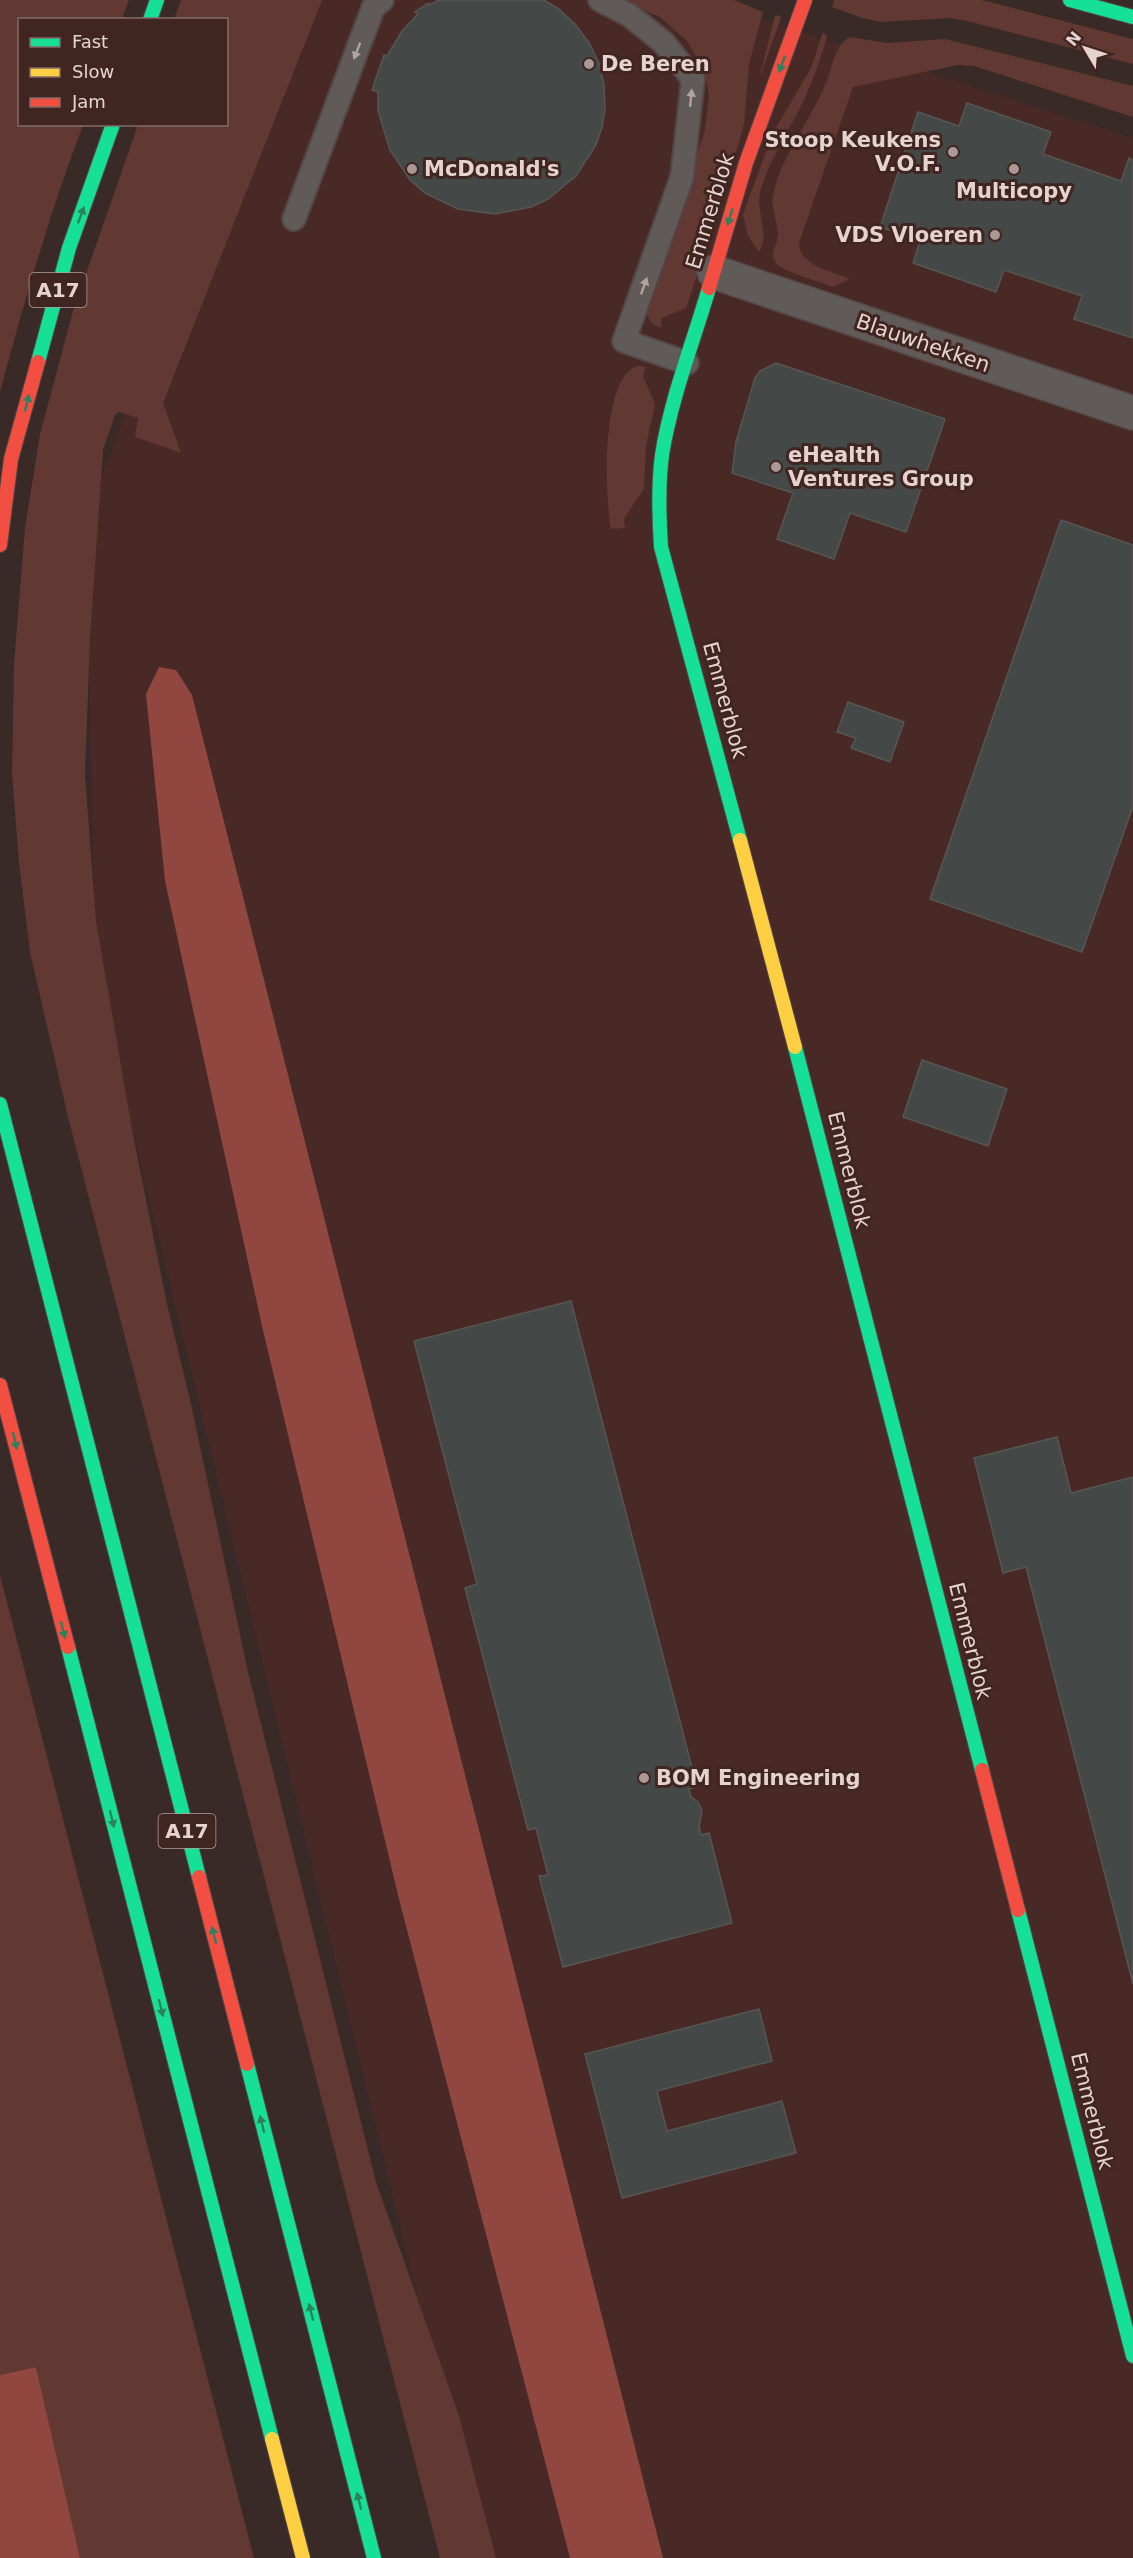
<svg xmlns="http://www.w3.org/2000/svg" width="1133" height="2558" font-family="'DejaVu Sans',sans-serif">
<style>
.built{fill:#492925}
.green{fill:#613832}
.water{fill:#8f4740}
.building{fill:#444846;stroke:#565654;stroke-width:1.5}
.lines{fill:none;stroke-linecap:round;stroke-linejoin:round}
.lane-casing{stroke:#534645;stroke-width:26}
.street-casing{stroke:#534645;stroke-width:36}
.fast-casing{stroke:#534645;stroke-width:16}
.slow-casing{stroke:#534645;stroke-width:16}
.jam-casing{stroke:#534645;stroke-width:16}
.lane{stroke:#605a58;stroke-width:22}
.street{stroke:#605a58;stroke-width:33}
.fast{stroke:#16e098;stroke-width:14}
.slow{stroke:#ffcf43;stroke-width:14}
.jam{stroke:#f24e42;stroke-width:14}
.oneway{fill:#b0a3a0}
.oneway2{fill:#2b825c}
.poi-dot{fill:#a99895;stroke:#402521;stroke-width:2}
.labels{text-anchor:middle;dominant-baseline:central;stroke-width:6;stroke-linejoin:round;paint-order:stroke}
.shield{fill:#402521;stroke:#b49f9c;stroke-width:1.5}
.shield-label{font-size:20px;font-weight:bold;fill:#e6d3d0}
.poi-label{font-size:21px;font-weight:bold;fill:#e6d3d0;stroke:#402521;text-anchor:start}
.street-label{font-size:21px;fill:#e6d3d0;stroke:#402521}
</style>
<rect width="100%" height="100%" fill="#392a28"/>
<polygon class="built" points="283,0 701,0 1133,138 1133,2558 484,2558 421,2311 96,981 86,517"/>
<g class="green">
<path d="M0 0H129L122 19 20 20V124L83 125C50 212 24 302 0 392Z"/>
<polygon points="181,0 322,0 163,403 181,453 135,437 138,418 119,412 115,415 103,450 90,638 85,775 96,921 133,1135 167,1304 191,1404 248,1672 376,2182 459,2416 496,2558 440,2558 68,1117 30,952 19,863 12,774 14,664 25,528 40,434 73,311 138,125 226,124 226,20 174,19"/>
<path d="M618 0H734L763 12 749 64 744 124 728 181 708 229 711 233 686 308 662 318 661 327C651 327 647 317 646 308L705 130 709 96 705 74 687 41 660 17Z"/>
<polygon points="834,0 982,0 1133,39 1133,64 967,21 950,18 881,22 862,18 832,7"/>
<polygon points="775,15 781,16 780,21 759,79"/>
<path d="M823 32 827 37C820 60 812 84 801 106 787 134 770 159 761 189 754 210 771 233 759 252L748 236 743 214 773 133 811 68Z"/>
<path d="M850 37 887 43 945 39 1133 86V117L974 66 958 65 853 87 799 243C799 266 834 272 850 279L833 287C821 282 780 271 775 262 769 254 777 245 778 236 778 220 769 208 774 191 784 150 815 115 829 75 834 60 836 45 850 37Z"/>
<path d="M638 366 646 367 643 376 655 404 646 446 644 489 624 518 625 528 611 529C605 498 600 376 638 366Z"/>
<polygon points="0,1575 254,2558 80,2558 36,2367 0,2375"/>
</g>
<g class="water">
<polygon points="159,667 176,670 192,695 663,2558 570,2558 399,1899 262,1326 165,881 146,694"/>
<polygon points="36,2367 80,2558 0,2558 0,2375"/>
</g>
<g class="building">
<polygon points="439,0 544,0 559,9 575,24 589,43 599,63 604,85 605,109 602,127 596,145 576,176 548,199 531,207 495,214 458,209 425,193 410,180 390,150 378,111 378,92 372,90 384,55 387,56 402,31 418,14 415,12 428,3 429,5"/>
<polygon points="967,103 1051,132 1043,154 1121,181 1129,158 1133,160 1133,338 1074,319 1082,296 1004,270 996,292 913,263 920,241 880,227 918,112 959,126"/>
<polygon points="776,363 945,419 906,532 850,513 834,559 777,539 793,493 732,473 736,442 755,378 760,371"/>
<polygon points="1061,520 1133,545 1133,806 1082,952 930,899"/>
<polygon points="848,702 904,722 890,762 851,748 856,738 837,732"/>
<polygon points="922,1060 1007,1089 988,1146 903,1117"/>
<polygon points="571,1301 697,1787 689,1789 691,1797 698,1802 702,1810 699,1827 701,1835 709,1833 732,1923 563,1967 539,1876 548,1875 536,1828 528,1830 465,1588 477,1584 414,1341"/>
<polygon points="1057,1437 1071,1493 1133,1477 1133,1984 1026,1567 1003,1573 974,1458"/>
<polygon points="759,2009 772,2061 657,2091 667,2131 782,2101 796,2153 622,2198 585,2054"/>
</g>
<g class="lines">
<g class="lane-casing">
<g id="lane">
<polyline points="600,0 629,15 663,42 693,79 682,177 624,341 687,363"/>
<polyline points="294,219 373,8 382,0"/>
</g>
</g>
<g class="street-casing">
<polyline id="street" points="714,272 1133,413"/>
</g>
<g class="fast-casing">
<g id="fast">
<polyline points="1070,0 1133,17"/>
<polyline points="150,20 157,0"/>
<path d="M709 288C693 343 671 398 662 455 658 485 659 517 661 547L740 840"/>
<polyline points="38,362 69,248 113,124"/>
<polyline points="795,1047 982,1770"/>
<polyline points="0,1104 199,1877"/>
<polyline points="68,1647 272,2439"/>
<polyline points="1018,1910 1133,2356"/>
<polyline points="247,2064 374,2558"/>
</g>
</g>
<g class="slow-casing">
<g id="slow">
<polyline points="740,840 795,1047"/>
<polyline points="272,2439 303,2558"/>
</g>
</g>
<g class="jam-casing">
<g id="jam">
<polyline points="709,288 746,163 805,0"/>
<polyline points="0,545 11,459 38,362"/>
<polyline points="0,1385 68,1647"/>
<polyline points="982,1770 1018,1910"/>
<polyline points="199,1877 247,2064"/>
</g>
</g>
<use href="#lane" class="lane"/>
<use href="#street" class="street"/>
<use href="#fast" class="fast"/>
<use href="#slow" class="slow"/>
<use href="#jam" class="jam"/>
</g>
<defs><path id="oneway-solid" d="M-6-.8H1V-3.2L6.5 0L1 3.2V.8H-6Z" transform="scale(1.5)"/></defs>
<g class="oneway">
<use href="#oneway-solid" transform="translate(357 51) rotate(111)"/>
<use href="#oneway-solid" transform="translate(691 98) rotate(-84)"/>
<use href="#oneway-solid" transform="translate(644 286) rotate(-70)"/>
</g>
<g class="oneway2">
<use href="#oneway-solid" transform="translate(782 64) rotate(110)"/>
<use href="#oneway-solid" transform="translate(81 215) rotate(-70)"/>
<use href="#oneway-solid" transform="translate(730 217) rotate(106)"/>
<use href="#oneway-solid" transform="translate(27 403) rotate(-75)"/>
<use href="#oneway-solid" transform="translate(15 1441) rotate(76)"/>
<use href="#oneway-solid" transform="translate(63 1630) rotate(76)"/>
<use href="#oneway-solid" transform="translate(112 1819) rotate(76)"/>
<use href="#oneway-solid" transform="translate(214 1935) rotate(-104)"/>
<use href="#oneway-solid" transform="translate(161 2008) rotate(76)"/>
<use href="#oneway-solid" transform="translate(262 2124) rotate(-104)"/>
<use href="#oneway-solid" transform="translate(311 2312) rotate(-104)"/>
<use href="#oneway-solid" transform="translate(359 2501) rotate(-104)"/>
</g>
<g class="poi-dot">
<circle cx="589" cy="64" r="6"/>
<circle cx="953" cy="152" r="6"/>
<circle cx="412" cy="169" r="6"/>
<circle cx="1014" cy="169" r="6"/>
<circle cx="995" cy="235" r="6"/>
<circle cx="776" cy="467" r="6"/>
<circle cx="644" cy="1778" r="6"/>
</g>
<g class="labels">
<g class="shield">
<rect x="29.5" y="273" width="57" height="34" rx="4.5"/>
<rect x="158.5" y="1814" width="57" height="34" rx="4.5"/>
</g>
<g class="shield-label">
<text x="58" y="290">A17</text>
<text x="187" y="1831">A17</text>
</g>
<g class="poi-label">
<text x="601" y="64">De Beren</text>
<text x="941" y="140" text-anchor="end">Stoop Keukens<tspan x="941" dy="24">V.O.F.</tspan></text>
<text x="424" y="169">McDonald's</text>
<text x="1014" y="191" text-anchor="middle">Multicopy</text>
<text x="983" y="235" text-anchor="end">VDS Vloeren</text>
<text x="788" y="455">eHealth<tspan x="788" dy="24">Ventures Group</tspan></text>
<text x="656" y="1778">BOM Engineering</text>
</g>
<g class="street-label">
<text transform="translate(710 211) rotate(-73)">Emmerblok</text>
<text transform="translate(923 343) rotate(19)">Blauwhekken</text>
<text transform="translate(725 700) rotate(75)">Emmerblok</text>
<text transform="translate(849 1170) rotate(76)">Emmerblok</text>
<text transform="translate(970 1641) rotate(76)">Emmerblok</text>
<text transform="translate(1092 2111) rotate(76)">Emmerblok</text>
</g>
</g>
<rect x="18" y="18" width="210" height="108" fill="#402521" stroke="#826b67" stroke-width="1.5"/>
<rect x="30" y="38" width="30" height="9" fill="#16e098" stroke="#826b67" stroke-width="1.5"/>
<text x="72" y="48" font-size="18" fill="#e6d3d0">Fast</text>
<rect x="30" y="68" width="30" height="9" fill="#ffcf43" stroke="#826b67" stroke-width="1.5"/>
<text x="72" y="78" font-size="18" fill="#e6d3d0">Slow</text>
<rect x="30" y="98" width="30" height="9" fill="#f24e42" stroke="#826b67" stroke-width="1.5"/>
<text x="72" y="108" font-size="18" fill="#e6d3d0">Jam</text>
<g transform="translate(1085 48) rotate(309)" stroke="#402521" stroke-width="4.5" paint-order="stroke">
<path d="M0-4.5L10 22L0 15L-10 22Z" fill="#e6d3d0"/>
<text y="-9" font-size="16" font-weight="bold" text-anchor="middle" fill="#e6d3d0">N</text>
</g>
</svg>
